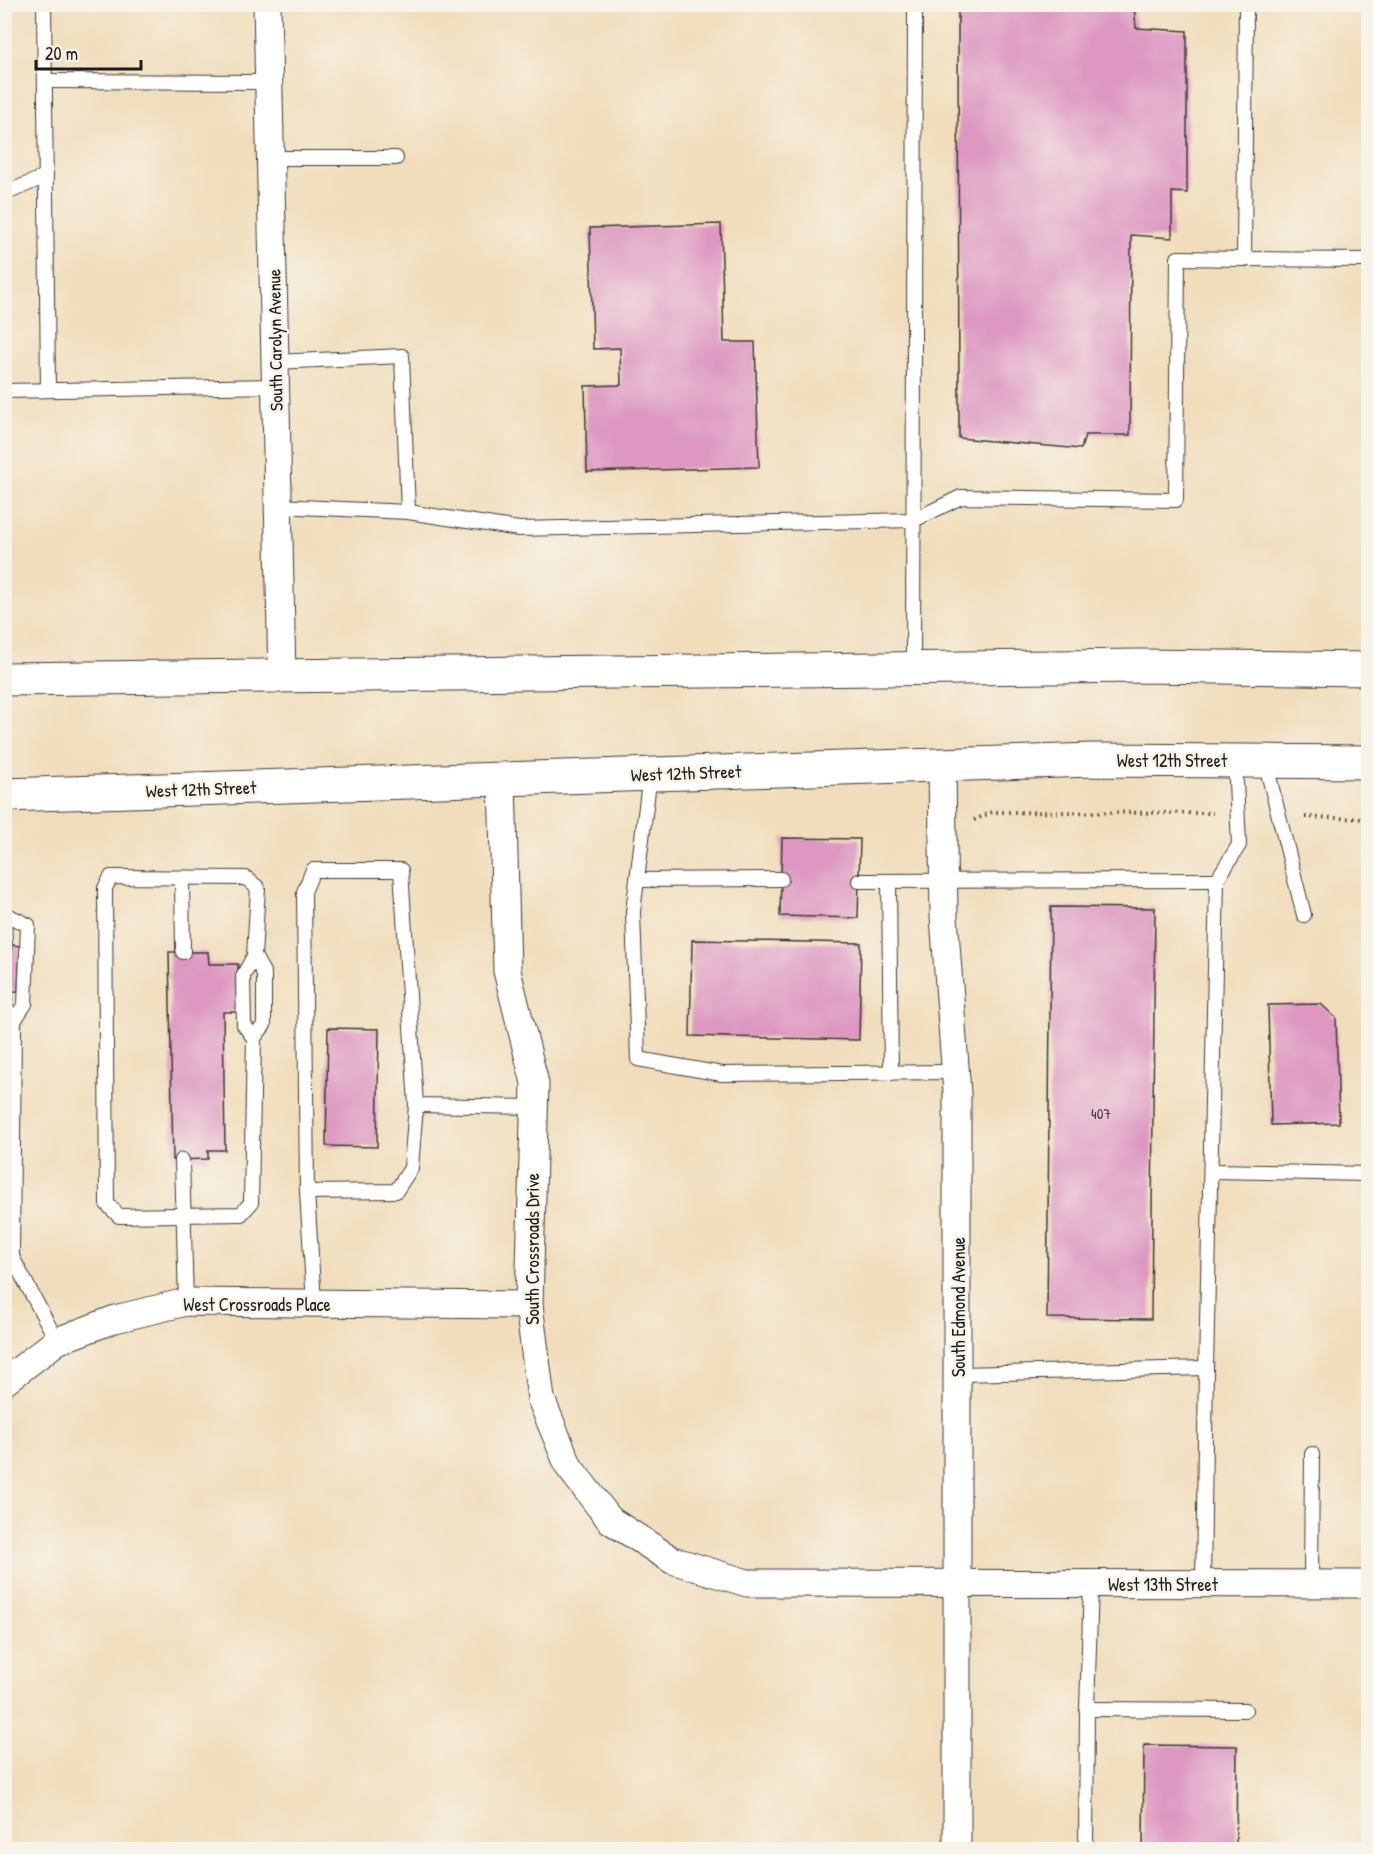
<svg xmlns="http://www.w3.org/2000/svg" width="1373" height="1854" font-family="'Patrick Hand',sans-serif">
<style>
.building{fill:#dd97c1}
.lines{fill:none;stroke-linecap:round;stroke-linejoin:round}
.lane-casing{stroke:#3c3934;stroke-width:16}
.street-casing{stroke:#3c3934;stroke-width:29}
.primary-casing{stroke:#3c3934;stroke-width:35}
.path{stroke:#3c3934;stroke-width:4;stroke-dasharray:1.5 4.5;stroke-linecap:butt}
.lane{stroke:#fff;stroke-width:14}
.street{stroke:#fff;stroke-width:27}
.primary{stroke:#fff;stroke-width:33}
.labels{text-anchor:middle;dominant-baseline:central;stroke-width:5;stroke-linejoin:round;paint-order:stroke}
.number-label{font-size:15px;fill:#4c3b45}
.street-label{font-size:18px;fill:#1c1c1c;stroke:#f7f3e8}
</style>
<rect width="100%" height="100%" fill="#f7f3e8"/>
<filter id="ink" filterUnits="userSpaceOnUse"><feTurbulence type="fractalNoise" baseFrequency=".0167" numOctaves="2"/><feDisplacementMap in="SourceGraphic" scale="12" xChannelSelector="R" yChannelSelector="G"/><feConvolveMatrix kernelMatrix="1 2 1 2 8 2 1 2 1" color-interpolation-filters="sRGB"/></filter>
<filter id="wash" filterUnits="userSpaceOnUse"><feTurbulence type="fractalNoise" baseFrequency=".008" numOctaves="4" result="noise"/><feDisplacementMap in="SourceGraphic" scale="24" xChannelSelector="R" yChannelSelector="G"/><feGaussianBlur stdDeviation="1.35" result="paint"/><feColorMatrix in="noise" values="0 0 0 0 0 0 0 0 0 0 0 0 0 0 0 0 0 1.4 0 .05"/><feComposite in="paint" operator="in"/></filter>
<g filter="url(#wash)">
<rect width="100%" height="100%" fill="#f1ddbc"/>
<g id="blocks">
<g class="building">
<polygon points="958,4 1134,4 1136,28 1187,31 1187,193 1172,192 1172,238 1131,235 1130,435 1085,435 1081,449 959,438"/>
<polygon points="721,224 724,342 755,342 759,467 587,472 585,386 621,385 620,348 593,349 590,228"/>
<polygon points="782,838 860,839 858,918 780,916"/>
<polygon points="1051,907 1155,908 1151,1319 1047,1318"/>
<polygon points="692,940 861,943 859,1040 690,1036"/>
<polygon points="4,944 20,946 18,991 4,992"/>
<polygon points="169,952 208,952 209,964 238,964 239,1012 223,1012 225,1150 208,1150 208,1159 173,1160"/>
<polygon points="1321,1004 1336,1018 1339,1123 1271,1125 1268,1005"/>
<polygon points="328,1028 379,1029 377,1147 326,1146"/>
<polygon points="1144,1745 1237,1746 1236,1850 1143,1850"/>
</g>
</g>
</g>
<g filter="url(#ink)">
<use href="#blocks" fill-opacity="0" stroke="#3c3934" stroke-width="1.5"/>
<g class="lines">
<g class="lane-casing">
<g id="lane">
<polyline points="44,4 48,390"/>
<polyline points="45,81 269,82"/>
<polyline points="271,158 396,158"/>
<polyline points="4,194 46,176"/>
<polyline points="1244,259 1368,260"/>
<polyline points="275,362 402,356 408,512 278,506"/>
<polyline points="4,391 276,386"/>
<polyline points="408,512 519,529 914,520 961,497 1176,500 1178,258 1244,259 1246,4"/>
<polyline points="913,668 915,4"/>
<polyline points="1265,761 1304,915"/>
<polyline points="650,774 633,912 638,1059 722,1074 956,1072"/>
<polyline points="182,878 183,952"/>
<polyline points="637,880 781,879"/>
<polyline points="859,881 1217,880"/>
<polyline points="889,881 891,1073"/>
<polyline points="4,914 5,945"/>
<polyline points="5,914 28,925 25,1004 14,1021"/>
<polyline points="254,956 264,974 264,1025 254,1038 251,1203 241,1214 119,1216 107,1204 105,888 111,877 246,878 258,888 254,956 243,976 244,1025 254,1038"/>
<polyline points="5,992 5,1006 14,1021 12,1257 57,1341"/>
<polyline points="182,1160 186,1302"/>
<polyline points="1212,1171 1368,1174"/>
<polyline points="307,1192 396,1191 411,1168 416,1105"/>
<polyline points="314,1303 307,1192 304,892 313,870 401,870 416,1105 534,1107"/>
<polyline points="958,1374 1206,1368 1217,880 1239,845 1235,761"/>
<polyline points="1203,1584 1206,1368"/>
<polyline points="1311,1584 1312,1454"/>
<polyline points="1087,1709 1245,1710"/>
<polyline points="1086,1850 1087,1709 1091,1584"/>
</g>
</g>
<g class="street-casing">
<g id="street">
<polyline points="267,4 282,676"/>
<polyline points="942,766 944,917 957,1093 957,1850"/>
<polyline points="502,778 507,971 535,1083 529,1305 541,1399 569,1467 610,1520 672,1560 747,1583 1368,1584"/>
<polyline points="4,1382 57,1341 115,1319 186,1302 529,1305"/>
</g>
</g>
<g class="primary-casing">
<g id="primary">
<polyline points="4,679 1141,666 1368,669"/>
<polyline points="4,795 1092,760 1368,762"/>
</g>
</g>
<g class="path">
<polyline points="1305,817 1368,819"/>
<polyline points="974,820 992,812 1213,813"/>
</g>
<use href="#lane" class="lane"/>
<use href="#street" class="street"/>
<use href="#primary" class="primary"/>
</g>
</g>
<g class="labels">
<g class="number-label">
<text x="1101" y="1113">407</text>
</g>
<g class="street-label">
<text transform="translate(275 340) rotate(-91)">South Carolyn Avenue</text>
<text x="1172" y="760">West 12th Street</text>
<text transform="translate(686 773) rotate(-2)">West 12th Street</text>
<text transform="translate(201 789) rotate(-2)">West 12th Street</text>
<text transform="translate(532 1249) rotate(-90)">South Crossroads Drive</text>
<text x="257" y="1304">West Crossroads Place</text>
<text transform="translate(958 1307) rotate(-90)">South Edmond Avenue</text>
<text x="1163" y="1584">West 13th Street</text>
</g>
</g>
<rect width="1373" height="1854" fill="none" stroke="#f7f3e8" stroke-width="24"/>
<path d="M36 60v9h105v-9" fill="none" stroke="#1c1c1c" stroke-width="3"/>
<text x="45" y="60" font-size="18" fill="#1c1c1c" stroke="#f7f3e8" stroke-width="4.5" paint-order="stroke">20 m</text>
</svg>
